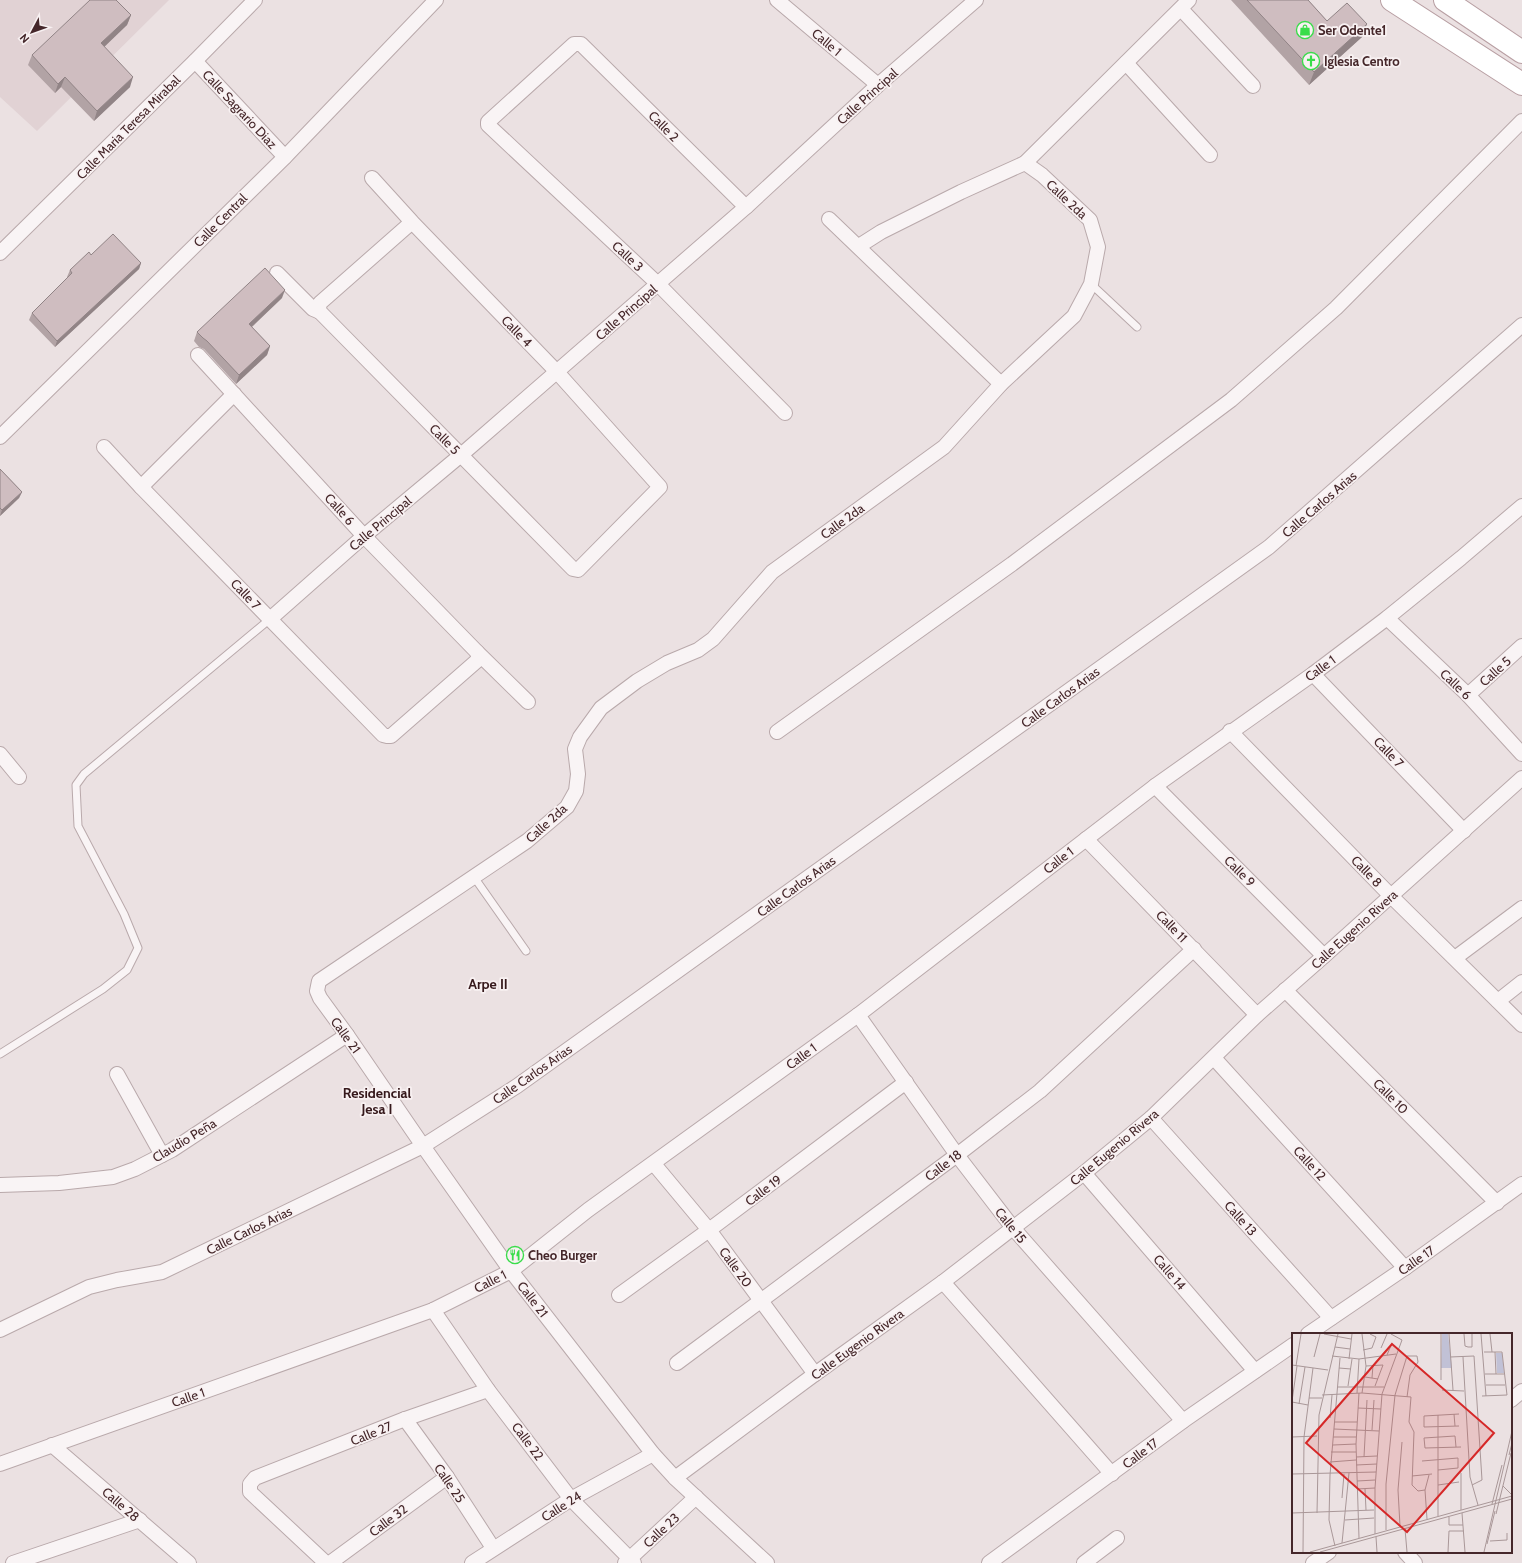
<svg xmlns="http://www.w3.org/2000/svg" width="1522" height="1563" font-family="Cabin,sans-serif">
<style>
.built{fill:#e1d2d4}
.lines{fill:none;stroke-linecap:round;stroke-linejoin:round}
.service-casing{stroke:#b9a9ab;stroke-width:9}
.minor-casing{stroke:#b9a9ab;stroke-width:16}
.primary-casing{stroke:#b89fa3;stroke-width:24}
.service{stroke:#f9f4f5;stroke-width:7}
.minor{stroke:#f9f4f5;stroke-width:14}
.primary{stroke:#fff;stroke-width:22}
.wall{fill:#b2a3a5}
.shaded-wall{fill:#918486}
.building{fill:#cfbdc0;stroke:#918486}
.labels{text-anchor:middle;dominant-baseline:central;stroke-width:3.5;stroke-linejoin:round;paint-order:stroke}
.poi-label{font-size:13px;font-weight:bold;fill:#45272a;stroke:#f8f1f2;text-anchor:start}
.street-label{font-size:13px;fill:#45272a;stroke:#f8f1f2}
.neighbourhood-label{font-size:14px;font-weight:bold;fill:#36191c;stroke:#f8f1f2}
.inset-road{fill:none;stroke:#a99798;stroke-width:1}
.view{fill:#d62828;fill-opacity:0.15;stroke:#d62828;stroke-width:2}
.inset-edge{fill:none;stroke:#45272a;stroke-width:2}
</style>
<rect width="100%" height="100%" fill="#ebe1e2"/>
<polygon class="built" points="0,0 169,0 37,131 0,97"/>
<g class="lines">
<g class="service-casing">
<g id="service">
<polyline points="1091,284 1137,327"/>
<polyline points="474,877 526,951"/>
<polyline points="0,1054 103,989 127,970 138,948 124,914 78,826 76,785 84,774 270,619"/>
</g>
</g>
<g class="minor-casing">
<g id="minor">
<polyline points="777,0 878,85"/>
<polyline points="1181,9 1253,86"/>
<polyline points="195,61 285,157"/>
<polyline points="1126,63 1210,155"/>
<polyline points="372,178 412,222 557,372 660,487 578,570 573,569 320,312 319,308 320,303 412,222"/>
<polyline points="746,207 581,44 574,44 488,122 488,125 658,284 785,413"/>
<polyline points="829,219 1001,384"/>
<polyline points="859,246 881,232 961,192 1025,163 1189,0"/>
<polyline points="0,253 195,61 255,0"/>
<polyline points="277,273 313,309 320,312"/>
<polyline points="0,437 285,157 436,0"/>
<polyline points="104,447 141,487 383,735 387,736 391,736 479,659 477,652 364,536 198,355"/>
<polyline points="141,487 234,394"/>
<polyline points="1387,618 1468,695 1522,754"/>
<polyline points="270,619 364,536 461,455 746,207 878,85 976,0"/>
<polyline points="477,652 528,702"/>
<polyline points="1313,674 1464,831"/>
<polyline points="1468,695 1522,646"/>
<polyline points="1230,731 1391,896 1522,1025"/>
<polyline points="777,732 1012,564 1231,400 1336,308 1522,121"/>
<polyline points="0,754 19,777"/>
<polyline points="1155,786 1324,956"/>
<polyline points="1086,839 1257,1015"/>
<polyline points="1455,958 1522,908"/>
<polyline points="1285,990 1497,1203"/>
<polyline points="1498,1001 1522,982"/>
<polyline points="858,1015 957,1155 1013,1228 1183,1421"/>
<polyline points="1214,1058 1405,1268"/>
<polyline points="117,1074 162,1155"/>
<polyline points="1151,1118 1331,1318"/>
<polyline points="654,1164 709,1230 815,1374"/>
<polyline points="1084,1173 1255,1371"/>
<polyline points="0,1185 59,1183 113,1177 135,1169 172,1150 347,1035"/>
<polyline points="943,1282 1112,1474"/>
<polyline points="619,1295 709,1230 906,1082"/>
<polyline points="433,1310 488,1390 571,1499 634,1563"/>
<polyline points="0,1330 89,1287 117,1280 162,1272 423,1146 517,1086 1269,547 1522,325"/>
<polyline points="1308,1334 1405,1268 1522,1184"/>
<polyline points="677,1363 957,1155 1040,1091 1194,949"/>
<polyline points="1511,1400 1522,1391"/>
<polyline points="405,1419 447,1477 493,1548"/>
<polyline points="52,1445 189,1563"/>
<polyline points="0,1464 433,1310 511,1271 588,1210 858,1015 1155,786 1313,674 1387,618 1461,558 1522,506"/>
<polyline points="675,1478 815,1374 943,1282 1084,1173 1151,1118 1257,1015 1324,956 1522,778"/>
<polyline points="1405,1552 1415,1563"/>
<polyline points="13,1563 140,1520"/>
<polyline points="326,1563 250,1492 250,1484 255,1478 405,1419 488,1390"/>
<polyline points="330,1563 447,1477"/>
<polyline points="472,1563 571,1499 653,1454"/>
<polyline points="625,1563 696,1497"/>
<polyline points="767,1563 675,1478 653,1454 511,1271 423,1146 347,1035 320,998 317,991 319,981 527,841 567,807 576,791 578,774 575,749 580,737 601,708 637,681 667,663 698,650 713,639 772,572 944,447 1001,384 1074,316 1091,284 1098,247 1090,220 1042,175 1025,163"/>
<polyline points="989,1563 1183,1421 1293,1345"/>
<polyline points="1084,1563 1117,1538"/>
<polyline points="1313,1563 1329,1552"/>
</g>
</g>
<g class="primary-casing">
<g id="primary">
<polyline points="1392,0 1522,84"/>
<polyline points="1445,0 1522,52"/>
</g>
</g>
<use href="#service" class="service"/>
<use href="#minor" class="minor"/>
<use href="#primary" class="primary"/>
</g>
<g class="wall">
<polygon points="1231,0 1308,0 1327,21 1362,37 1309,85"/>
<polygon points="131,15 127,25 104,46 130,87 94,121 61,87 55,93 28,65 32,55"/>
<polygon points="91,255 141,263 139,269 55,347 29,320 32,313 68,277 67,277 70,270"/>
<polygon points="282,298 252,327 270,346 267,355 236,384 204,349 199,347 194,341 197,332"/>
<polygon points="0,469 22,492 19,498 0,516"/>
</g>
<g class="shaded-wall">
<polygon points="131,15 127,25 98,53 101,43"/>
<polygon points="1367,24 1362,37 1309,85 1314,72"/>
<polygon points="65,77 61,87 55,93 58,84"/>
<polygon points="133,77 130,87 94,121 97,111"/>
<polygon points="141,263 139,269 55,347 57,341"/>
<polygon points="285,290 282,298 246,332 249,324"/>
<polygon points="270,346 267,355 236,384 239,375"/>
<polygon points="22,492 19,498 0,516 2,510"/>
</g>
<g class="building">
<polygon points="90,0 116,0 131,15 101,43 133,77 97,111 65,77 58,84 32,55"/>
<polygon points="1247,0 1308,0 1327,21 1347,3 1367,24 1314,72"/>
<polygon points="113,234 141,263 57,341 32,313 72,273 70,270 89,252 91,255"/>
<polygon points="265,268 285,290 249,324 270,346 239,375 207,341 203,338 197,332"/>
<polygon points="0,469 22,492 2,510 0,508"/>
</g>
<defs>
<g id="shop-ring" transform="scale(0.9)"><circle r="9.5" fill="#f8f1f2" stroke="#39dd4a" stroke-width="1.5"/><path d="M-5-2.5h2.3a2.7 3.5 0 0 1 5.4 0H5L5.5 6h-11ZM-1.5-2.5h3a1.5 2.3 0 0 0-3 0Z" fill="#39dd4a"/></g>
<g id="church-ring" transform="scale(0.9)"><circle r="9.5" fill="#f8f1f2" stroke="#39dd4a" stroke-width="1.5"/><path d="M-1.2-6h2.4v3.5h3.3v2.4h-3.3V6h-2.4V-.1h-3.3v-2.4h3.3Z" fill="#39dd4a"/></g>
<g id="restaurant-ring" transform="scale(0.9)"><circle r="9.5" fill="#f8f1f2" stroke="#39dd4a" stroke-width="1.5"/><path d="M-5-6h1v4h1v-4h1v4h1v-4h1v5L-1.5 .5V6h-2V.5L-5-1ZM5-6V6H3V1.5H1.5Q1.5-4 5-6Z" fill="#39dd4a"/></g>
</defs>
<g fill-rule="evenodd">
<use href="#shop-ring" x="1305" y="30"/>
<use href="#church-ring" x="1311" y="61"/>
<use href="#restaurant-ring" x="515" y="1255"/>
</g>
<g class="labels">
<g class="poi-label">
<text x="1318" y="30">Ser Odente1</text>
<text x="1324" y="61">Iglesia Centro</text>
<text x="528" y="1255">Cheo Burger</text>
</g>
<g class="street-label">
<text transform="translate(827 42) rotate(40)">Calle 1</text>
<text transform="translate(867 96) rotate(-42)">Calle Principal</text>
<text transform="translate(240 109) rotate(47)">Calle Sagrario Diaz</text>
<text transform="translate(664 126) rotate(45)">Calle 2</text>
<text transform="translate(128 127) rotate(-45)">Calle Maria Teresa Mirabal</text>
<text transform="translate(1067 199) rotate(43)">Calle 2da</text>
<text transform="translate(220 220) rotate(-45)">Calle Central</text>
<text transform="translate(628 256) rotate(43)">Calle 3</text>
<text transform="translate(626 312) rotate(-41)">Calle Principal</text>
<text transform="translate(517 331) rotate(46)">Calle 4</text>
<text transform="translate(445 439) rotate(45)">Calle 5</text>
<text transform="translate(1319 504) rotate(-41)">Calle Carlos Arias</text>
<text transform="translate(340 509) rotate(48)">Calle 6</text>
<text transform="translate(842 521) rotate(-36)">Calle 2da</text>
<text transform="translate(380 523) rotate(-40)">Calle Principal</text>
<text transform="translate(246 594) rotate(46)">Calle 7</text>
<text transform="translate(1320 668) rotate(-36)">Calle 1</text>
<text transform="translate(1495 671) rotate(-42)">Calle 5</text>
<text transform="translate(1456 684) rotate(44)">Calle 6</text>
<text transform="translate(1060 697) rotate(-36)">Calle Carlos Arias</text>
<text transform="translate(1389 752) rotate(46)">Calle 7</text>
<text transform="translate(546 823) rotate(-42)">Calle 2da</text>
<text transform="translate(1058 860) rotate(-38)">Calle 1</text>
<text transform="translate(1240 871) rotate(45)">Calle 9</text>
<text transform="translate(1367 871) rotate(46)">Calle 8</text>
<text transform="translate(796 886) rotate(-36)">Calle Carlos Arias</text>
<text transform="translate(1172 926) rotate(46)">Calle 11</text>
<text transform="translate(1354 929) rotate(-42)">Calle Eugenio Rivera</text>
<text transform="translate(346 1035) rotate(54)">Calle 21</text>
<text transform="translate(801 1056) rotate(-36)">Calle 1</text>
<text transform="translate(532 1074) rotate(-35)">Calle Carlos Arias</text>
<text transform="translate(1391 1096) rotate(45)">Calle 10</text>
<text transform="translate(184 1140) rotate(-31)">Claudio Peña</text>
<text transform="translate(1114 1147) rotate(-40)">Calle Eugenio Rivera</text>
<text transform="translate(1310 1163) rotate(48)">Calle 12</text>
<text transform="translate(943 1165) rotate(-37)">Calle 18</text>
<text transform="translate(763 1190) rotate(-37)">Calle 19</text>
<text transform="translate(1241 1218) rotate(48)">Calle 13</text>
<text transform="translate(1011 1225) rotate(51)">Calle 15</text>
<text transform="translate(249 1230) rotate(-26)">Calle Carlos Arias</text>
<text transform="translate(1416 1260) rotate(-35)">Calle 17</text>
<text transform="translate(736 1267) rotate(54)">Calle 20</text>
<text transform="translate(1170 1272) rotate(49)">Calle 14</text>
<text transform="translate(490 1281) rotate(-27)">Calle 1</text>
<text transform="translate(533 1299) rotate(52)">Calle 21</text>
<text transform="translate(857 1344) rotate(-36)">Calle Eugenio Rivera</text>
<text transform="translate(188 1397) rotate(-19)">Calle 1</text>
<text transform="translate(371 1433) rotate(-22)">Calle 27</text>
<text transform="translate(528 1441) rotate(53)">Calle 22</text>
<text transform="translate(1140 1453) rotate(-37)">Calle 17</text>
<text transform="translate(450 1483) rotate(56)">Calle 25</text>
<text transform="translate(121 1504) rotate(41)">Calle 28</text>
<text transform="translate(561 1506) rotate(-32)">Calle 24</text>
<text transform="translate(388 1520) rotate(-37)">Calle 32</text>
<text transform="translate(661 1530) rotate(-43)">Calle 23</text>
</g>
<g class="neighbourhood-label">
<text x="488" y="984">Arpe II</text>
<text x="377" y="1093">Residencial<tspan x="377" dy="16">Jesa I</tspan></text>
</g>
</g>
<g transform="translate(1292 1333)">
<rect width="220" height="220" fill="#ebe1e2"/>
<path d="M150 1H156L160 35H149ZM204 20H210L212 40H205Z" fill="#c1c1d6"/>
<path class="inset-road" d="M32 1 59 6M157 1 161 57M172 1 173 13 176 14H180V1M189 1 194 63M198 1 200 19M43 14 58 16M89 15 95 1M71 17 80 15 84 4 78 1M203 19 204 41M95 22 100 10M40 23 67 26 104 21M22 24 28 1M158 24 182 23 190 147 180 152M171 24 178 144 186 172M57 26 60 1M0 32 36 37M4 33 9 1M74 33 91 32 83 53M47 35 59 36M193 41H212M73 44 86 46M80 45 81 32M149 47V1M194 52H213M56 53 60 26M46 54H92M150 57 172 58M65 60 67 26M67 60 64 111 67 205M70 60 74 33 70 1M30 62 70 60 119 64 117 89 122 99 120 152 126 158 133 157M190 63 215 62 210 19H192M17 65H30M0 68 5 33M0 69 16 72M7 71 13 34M66 75 89 76M162 81 163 93M167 81 132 83V94L167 93M146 82V183M38 85 40 62M43 89H65M42 96 87 98M80 97 82 67M0 104 25 103M41 104H64M41 112 64 111M164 114 163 103 132 105 133 115 169 114M39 119H64M217 122 220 110M64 124 85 123M72 124 75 67M130 128 166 125V135L146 137M38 129 64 127M64 132 85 131M0 141 84 139M120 143 140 141M65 148 83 147M146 152 167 149M211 153 220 162M65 156 83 155M73 156 74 177M50 165 52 141M200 171 210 132M169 177V140M0 180 82 177M25 180 27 82 46 1M170 180 173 219M204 181 219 120M157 184V192H171M135 186 133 157 137 142M53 187 82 185M108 193 106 157 110 109M113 196 115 219M94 197V151L103 62 115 23H125L126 29 118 42 115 64M83 201V155L90 61 110 7 99 1M84 204 85 219M198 208 215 207V200M50 210 57 140M195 211 203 178M43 213 37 187 38 142 48 25M11 219 12 104 21 35M18 219 220 163M28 219 220 166M156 219 157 198H172M192 219 220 98"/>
<path class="view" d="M100 11 202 100 115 199 14 110Z"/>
<rect width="220" height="220" class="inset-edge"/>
</g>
<g transform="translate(32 32) rotate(229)" stroke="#f8f1f2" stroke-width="3" paint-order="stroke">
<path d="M0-3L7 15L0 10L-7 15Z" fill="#45272a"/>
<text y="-6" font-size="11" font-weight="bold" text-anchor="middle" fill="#45272a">N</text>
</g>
</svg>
